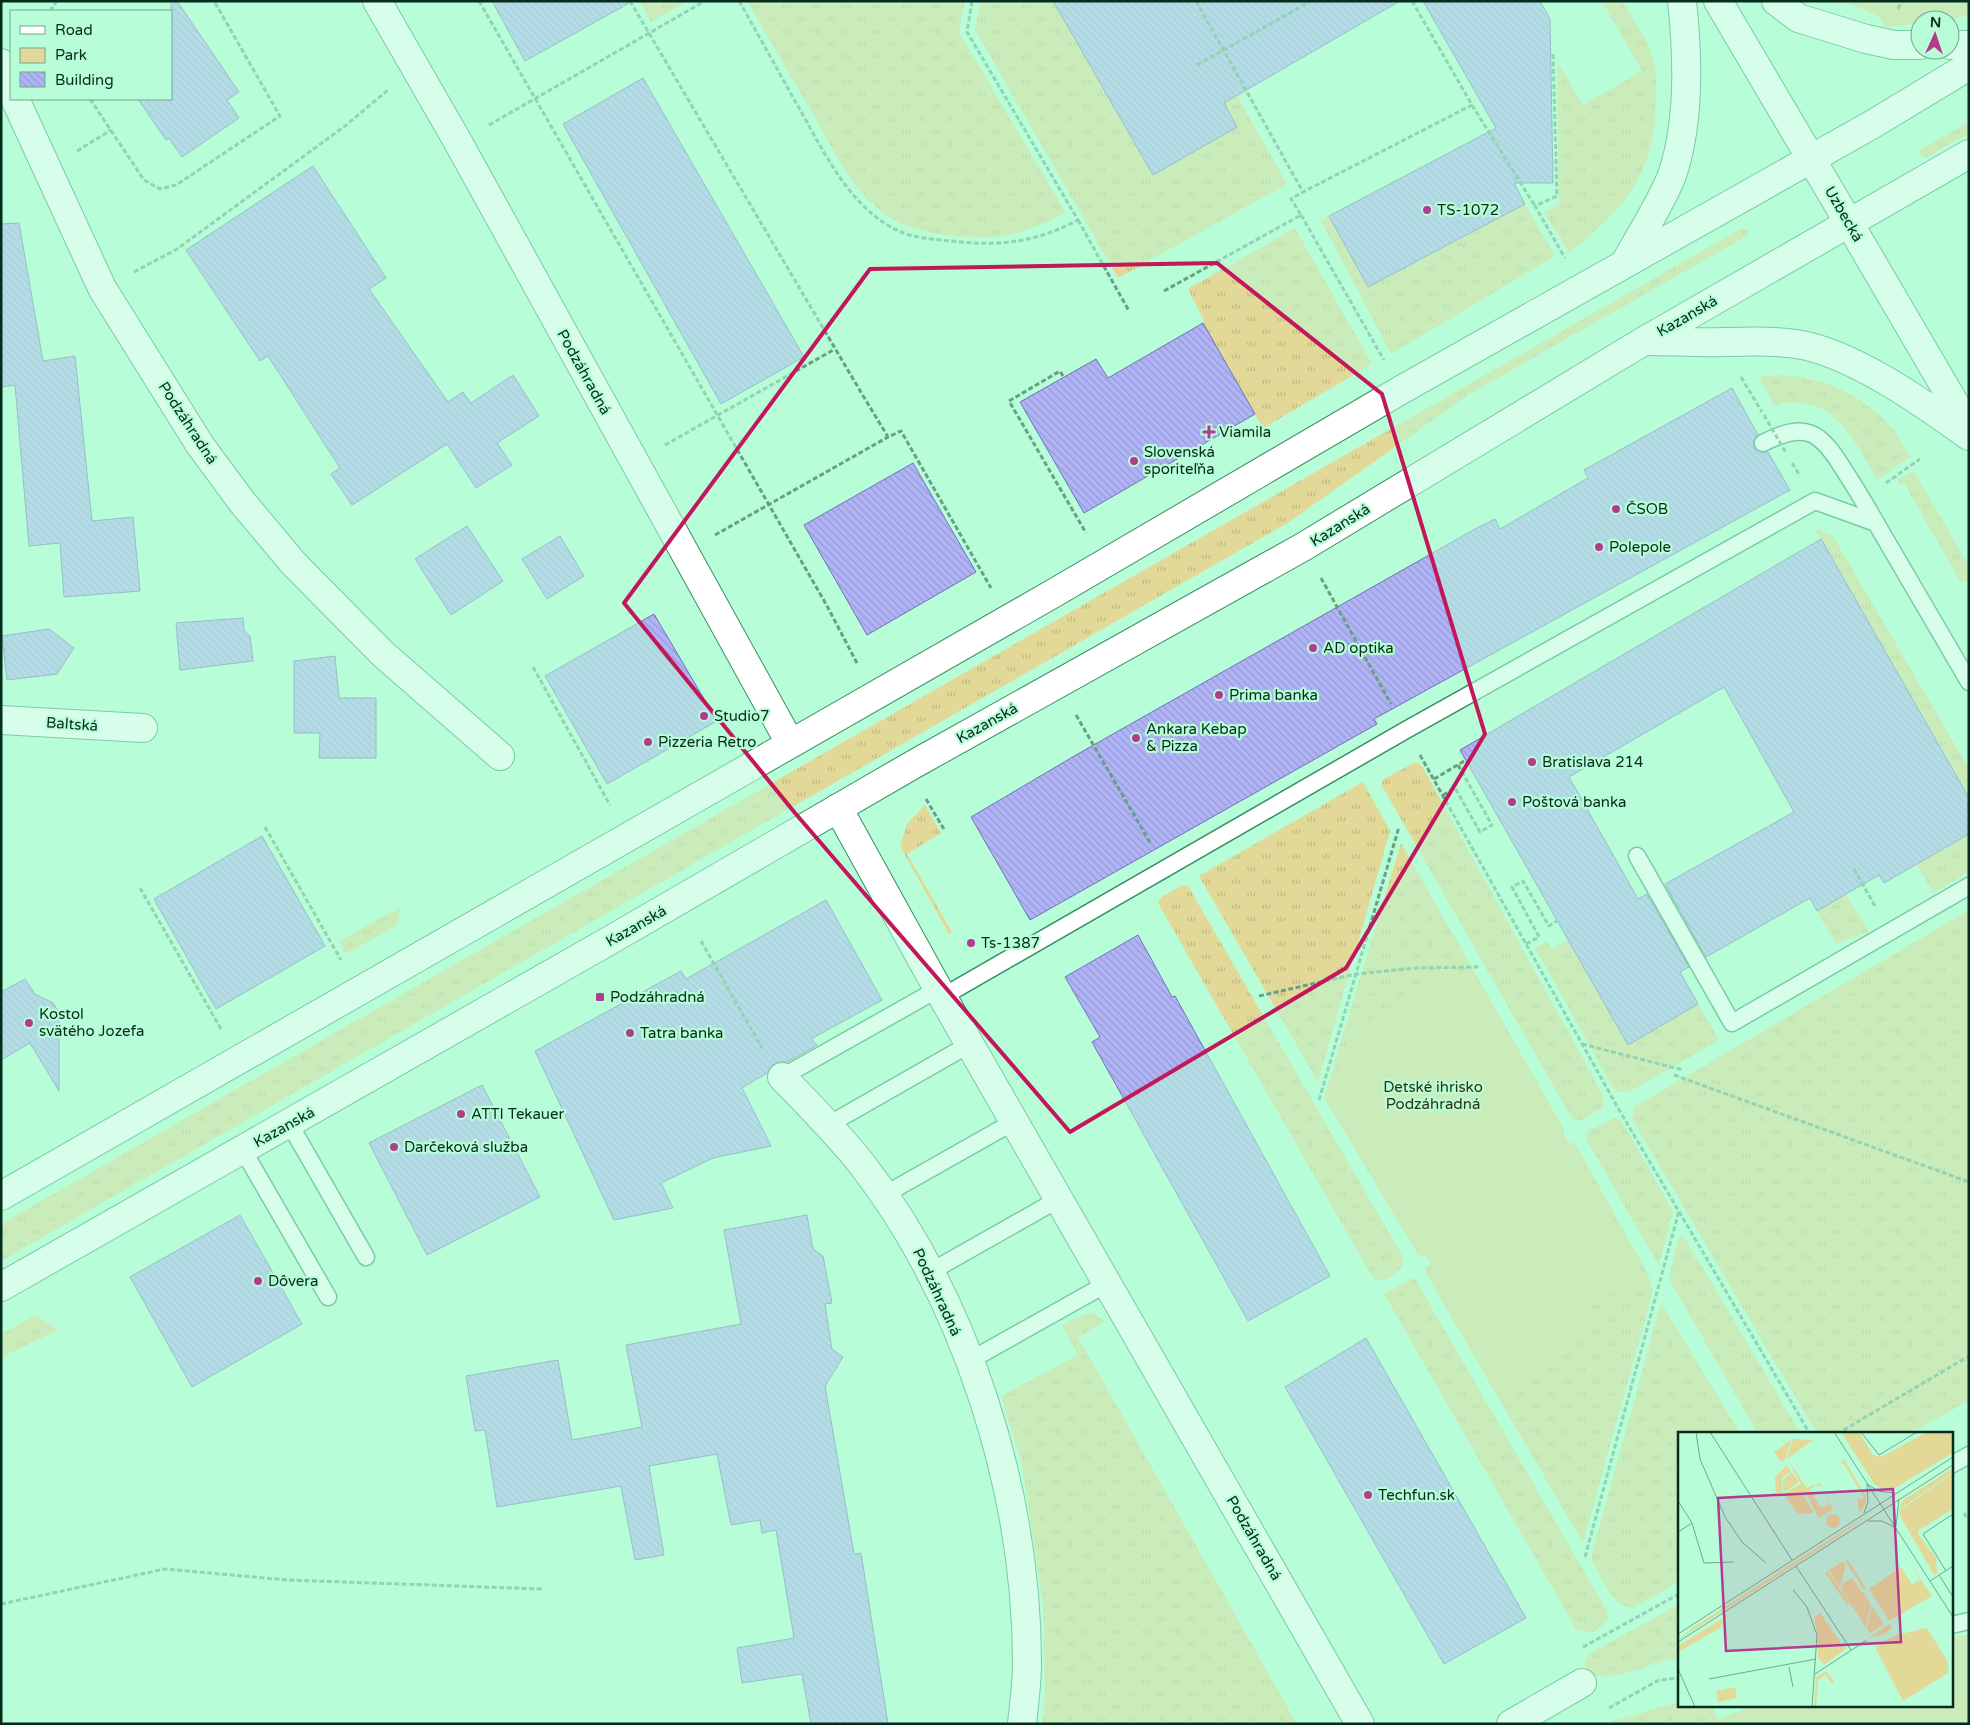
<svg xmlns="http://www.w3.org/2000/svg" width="1970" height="1725" font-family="'Varela Round',sans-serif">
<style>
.grass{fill:url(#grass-tufts)}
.park{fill:#e2d897}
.building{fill:url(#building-back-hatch);stroke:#6f72b8}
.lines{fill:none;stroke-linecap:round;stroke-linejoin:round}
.service-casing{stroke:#348f66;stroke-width:19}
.minor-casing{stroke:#348f66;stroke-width:30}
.tertiary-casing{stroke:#348f66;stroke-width:30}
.secondary-casing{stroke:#348f66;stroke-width:30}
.path{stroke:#68a085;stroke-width:3;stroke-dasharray:5 2.5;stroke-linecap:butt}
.service{stroke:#fff;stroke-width:16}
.minor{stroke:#fff;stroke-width:28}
.tertiary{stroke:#fff;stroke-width:28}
.secondary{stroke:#fff;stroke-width:28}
.path-bridge{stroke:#68a085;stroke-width:3;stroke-dasharray:5 2.5;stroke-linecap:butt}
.marked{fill:none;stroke:#c2185b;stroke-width:4;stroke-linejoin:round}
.poi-dot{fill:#b23b91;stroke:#b7fdd8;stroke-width:2}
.labels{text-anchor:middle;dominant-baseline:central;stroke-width:4.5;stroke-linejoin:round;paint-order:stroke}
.poi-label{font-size:15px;fill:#052c1c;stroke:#b7fdd8;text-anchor:start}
.street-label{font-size:15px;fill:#052c1c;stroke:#b7fdd8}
.park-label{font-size:15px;fill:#35300f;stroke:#b7fdd8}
.inset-road{fill:none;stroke:#70a98d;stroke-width:1}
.view{fill:#b23b91;fill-opacity:0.15;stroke:#b23b91;stroke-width:2.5}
.inset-edge{fill:none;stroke:#052c1c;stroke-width:2.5}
</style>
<defs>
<pattern id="grass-tufts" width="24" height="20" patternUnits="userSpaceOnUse" patternTransform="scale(1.25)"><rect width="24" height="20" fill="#e2d897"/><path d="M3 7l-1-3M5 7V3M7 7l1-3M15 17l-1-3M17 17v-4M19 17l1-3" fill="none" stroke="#c0ba82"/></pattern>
<pattern id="building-back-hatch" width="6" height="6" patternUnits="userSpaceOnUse" patternTransform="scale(1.25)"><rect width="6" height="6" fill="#b0b4f7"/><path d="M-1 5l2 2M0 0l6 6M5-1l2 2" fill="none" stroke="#969bd3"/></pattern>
</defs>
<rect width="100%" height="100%" fill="#b7fdd8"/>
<g class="grass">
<polygon points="639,1 688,1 651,22"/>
<path d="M747 1H965L959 32 1066 213C1047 223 1029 230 1009 235 978 242 918 235 891 218 852 194 832 147 810 109 789 73 768 37 747 1Z"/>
<polygon points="980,1 1053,1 1153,174 1237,127 1218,94 1218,62 1287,184 1118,278 975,30"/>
<path d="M1602 1H1622C1634 20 1649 40 1654 62 1657 74 1656 88 1656 100 1655 173 1625 210 1569 252L1544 212 1559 203 1557 61 1583 105 1642 71Z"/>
<polygon points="1969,122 1969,133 1926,158 1920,154 1920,150"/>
<polygon points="1525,204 1555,256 1391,354 1321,221 1329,216"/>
<polygon points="1295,228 1372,364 1263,428 1203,323 1204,320 1188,289"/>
<polygon points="1742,228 1748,230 1747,236 1468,395 1289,522 1,1261 1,1224"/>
<path d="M1777 375C1819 375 1864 395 1892 428 1899 436 1904 448 1910 457L1877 480C1854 439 1831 389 1774 406L1759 377Z"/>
<polygon points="1914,471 1969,566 1969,579 1961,583 1904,483 1899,485 1898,479"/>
<polygon points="1815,529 1833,536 1969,769 1969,798"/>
<polygon points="1416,762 1422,766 1603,1095 1603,1108 1581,1120 1574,1121 1570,1115 1381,784 1384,779"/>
<polygon points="1363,782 1390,831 1318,1082 1199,876"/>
<polygon points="925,805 941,833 907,854 952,932 949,934 900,846 907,824"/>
<polygon points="1969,834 1969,872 1933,893 1916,864"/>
<polygon points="1401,843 1565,1131 1531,1150 1426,1256 1418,1255 1324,1097"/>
<path d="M1183 885 1188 886 1403 1257 1404 1264C1397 1273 1388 1281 1376 1280L1370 1273 1158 903 1160 898Z"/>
<polygon points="1846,895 1869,932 1836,944 1817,911"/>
<polygon points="401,907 396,926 346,954 339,941"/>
<polygon points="1969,910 1969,1400 1910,1434 1817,1434 1632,1119 1634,1107"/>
<polygon points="1568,940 1628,1045 1698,1004 1719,1040 1629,1092 1617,1092 1612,1086 1535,948 1547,941 1551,949"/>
<polygon points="1615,1118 1621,1120 1673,1211 1659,1266 1586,1139 1587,1131"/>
<polygon points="1575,1143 1648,1274 1653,1291 1583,1543 1424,1270 1569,1144"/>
<polygon points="1679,1236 1685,1238 1801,1434 1758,1434 1669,1279"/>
<polygon points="1414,1277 1607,1611 1608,1619 1605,1624 1591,1633 1576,1629 1384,1294"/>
<path d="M1661 1303 1741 1434H1679V1582L1633 1608C1612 1607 1602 1578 1592 1561V1553Z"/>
<polygon points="1087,1313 1096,1314 1105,1322 1078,1337 1297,1724 1042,1724 1045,1693 1043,1605 1022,1465 1001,1396 1078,1355 1062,1325"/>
<polygon points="36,1315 59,1330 1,1357 1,1334"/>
<path d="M1679 1604V1660C1675 1660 1671 1659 1667 1660 1654 1663 1586 1693 1585 1664 1585 1658 1589 1655 1593 1652Z"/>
<polygon points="1679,1702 1679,1706 1713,1706 1717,1719 1706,1724 1602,1724"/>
</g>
<g class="park">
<polygon points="1843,1 1969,1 1969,15 1950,20 1920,20 1920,24 1886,27 1878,16"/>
<polygon points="1451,974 1477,981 1649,1284 1593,1290 1577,1349 1495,1392 1429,1275 1432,1265 1426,1256 1418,1255 1329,1101 1353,1030"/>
<polygon points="1969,1634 1969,1724 1706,1724 1751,1706 1951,1706 1951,1637"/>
</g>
<g class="building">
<polygon points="171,1 177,1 239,92 227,100 239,118 182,157 169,138 166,140 138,99 171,99"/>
<polygon points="492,1 633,1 525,61"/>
<polygon points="1053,1 1400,1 1224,103 1237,127 1153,175"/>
<polygon points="1423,1 1540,1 1550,19 1553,183 1514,183 1525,204 1368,287 1329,216 1496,128"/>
<polygon points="643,78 804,357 721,404 563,124"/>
<polygon points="313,166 386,278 369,289 448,402 463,392 471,403 513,375 539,416 497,443 512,465 476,488 447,444 352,505 331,474 340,468 268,356 260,361 186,250"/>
<polygon points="19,223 43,361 75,356 92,521 133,517 140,591 64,597 60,543 29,546 15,385 1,387 1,224"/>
<polygon points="1203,323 1255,414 1084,513 1020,402 1096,359 1108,378"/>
<polygon points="1732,388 1758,435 1753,442 1754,448 1762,453 1768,452 1790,490 1374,719 1377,724 1030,920 971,817 1076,755 1475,529 1495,519 1500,529 1588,478 1584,470"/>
<polygon points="913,463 976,572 867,635 804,525"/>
<polygon points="467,526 503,581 451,615 415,559"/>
<polygon points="560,536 584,576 547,599 522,559"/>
<polygon points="1821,539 1969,798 1969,834 1884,883 1879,875 1817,911 1810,898 1706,957 1665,884 1794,812 1724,687 1569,777 1638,899 1647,894 1689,967 1680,972 1698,1004 1628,1045 1460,750"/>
<polygon points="654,614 717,721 607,784 545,676"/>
<polygon points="243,618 244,630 250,636 253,661 180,670 176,623"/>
<polygon points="49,629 74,648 57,674 7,680 2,636"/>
<polygon points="335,656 339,698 376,698 376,758 319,758 320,733 294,733 294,661"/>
<polygon points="262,836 325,946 216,1009 154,899"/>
<polygon points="826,900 882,1000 811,1039 817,1045 787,1062 779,1062 772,1065 767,1073 742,1088 771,1146 713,1158 661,1183 673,1208 614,1220 535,1051 681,971 686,979"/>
<polygon points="1138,935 1172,997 1175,996 1330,1276 1248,1321 1092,1042 1100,1037 1065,977"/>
<polygon points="25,979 35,994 53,1003 59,1012 59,1091 30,1043 1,1060 1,992"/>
<polygon points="482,1085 540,1197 427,1255 369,1143"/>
<polygon points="240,1215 302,1324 192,1387 130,1277"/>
<polygon points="807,1215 813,1249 823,1256 832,1303 825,1304 832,1349 843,1357 825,1386 854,1554 861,1553 888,1724 811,1724 802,1674 742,1683 737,1648 794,1638 776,1530 762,1533 760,1520 731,1525 717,1454 649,1466 664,1555 635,1560 621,1486 497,1507 485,1430 475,1431 466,1376 558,1360 572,1440 642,1427 626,1345 741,1324 724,1230"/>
<polygon points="1366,1338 1526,1618 1444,1664 1285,1387"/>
</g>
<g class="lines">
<g class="service-casing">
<g id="service">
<path d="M1763 443C1806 421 1820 431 1844 470 1855 487 1866 505 1876 523"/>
<polyline points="1637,856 1732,1023 1969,886"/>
<polyline points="942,997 1406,730 1815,501 1876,523 1969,682"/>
<polyline points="782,1077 938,989"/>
<polyline points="289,1123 366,1257"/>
<polyline points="828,1125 970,1044"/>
<polyline points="243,1150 328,1297"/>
<polyline points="884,1195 1015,1121"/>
<polyline points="930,1272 1059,1199"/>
<polyline points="969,1361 1108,1283"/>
<polyline points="1951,1465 1969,1455"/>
<polyline points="1951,1625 1969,1621"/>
</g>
</g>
<g class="minor-casing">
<g id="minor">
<polyline points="377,1 458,142 790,743"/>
<polyline points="1,63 11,88"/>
<polyline points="15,99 102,288 200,445 242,502 294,564 383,654 500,756"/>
<polyline points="1849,223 1969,428"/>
<path d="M1644 341C1670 341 1697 343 1724 342 1748 342 1771 340 1796 344 1851 352 1923 403 1969 436"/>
<polyline points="1,720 143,728"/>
<polyline points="838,808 938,989 1360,1724"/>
<path d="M782 1077C809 1105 837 1133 861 1163 967 1300 1027 1491 1027 1664 1027 1683 1024 1704 1022 1724"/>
<polyline points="1511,1724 1582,1683"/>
</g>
</g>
<g class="tertiary-casing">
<polyline id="tertiary" points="1718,1 1849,223"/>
</g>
<g class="secondary-casing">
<g id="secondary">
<polyline points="1776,1 1798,18 1866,39 1894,45 1920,45"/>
<polyline points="1950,45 1969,45"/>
<path d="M1625 263C1639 237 1662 202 1672 175 1690 123 1688 56 1682 1"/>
<polyline points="1,1196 1054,593 1401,390 1873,124 1969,66"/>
<polyline points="1,1287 607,942 916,763 1303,547 1644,341 1969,154"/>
</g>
</g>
<g class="path">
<polyline points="479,1 826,604 858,665"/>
<polyline points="630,1 862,394 888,437 901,431 991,588"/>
<path d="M739 1C758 34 776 67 795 101 822 147 848 209 901 232 918 239 942 240 961 242 1005 246 1038 241 1078 220L967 32 972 1"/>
<polyline points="1196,1 1303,192"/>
<polyline points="1412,1 1472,105 1535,206"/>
<polyline points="1898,9 1902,1"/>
<polyline points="50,11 57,1"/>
<polyline points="1553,54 1557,196 1535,206 1565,258"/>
<polyline points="1197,65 1311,1"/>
<polyline points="90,99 144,180 160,189 176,185 280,116 214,1"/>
<polyline points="489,125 705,1"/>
<polyline points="77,151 111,130"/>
<polyline points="1301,215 1384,360"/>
<polyline points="1078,220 1129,311"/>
<polyline points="134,272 177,249 345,126 388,90"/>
<polyline points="1164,291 1301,215 1291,199 1303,192 1472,105"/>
<polyline points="1063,376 1060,371 1009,401 1086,533"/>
<polyline points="1741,377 1762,412"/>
<polyline points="665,445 835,349"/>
<polyline points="1792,463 1800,476"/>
<polyline points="1886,483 1920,459"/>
<polyline points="715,535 888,437"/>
<polyline points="1321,578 1391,704"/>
<polyline points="533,667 610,805"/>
<polyline points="1076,715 1151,844"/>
<polyline points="1420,755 1618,1108 1810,1434"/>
<polyline points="1434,779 1466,760"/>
<polyline points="1443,795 1455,788 1480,832 1492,825 1458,765"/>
<polyline points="926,799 945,831"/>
<polyline points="265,827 341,960"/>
<polyline points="1854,869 1875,906"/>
<polyline points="140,888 221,1029"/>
<polyline points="701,941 762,1048"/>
<polyline points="1526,944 1539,937 1512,887 1523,881 1549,926 1557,921"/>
<polyline points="1259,996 1356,974 1417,968 1478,967"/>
<polyline points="1582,1044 1683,1070"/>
<polyline points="1674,1075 1969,1182"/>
<polyline points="1319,1100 1399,827"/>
<polyline points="1837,1434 1969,1356"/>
<polyline points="1964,1513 1968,1520"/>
<polyline points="1585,1557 1679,1211"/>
<polyline points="1,1604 165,1569 287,1580 542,1589"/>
<polyline points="1583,1647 1679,1594"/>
<polyline points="1609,1708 1659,1680 1679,1678"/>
</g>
<use href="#service" class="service"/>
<use href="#minor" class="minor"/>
<use href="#tertiary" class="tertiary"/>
<use href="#secondary" class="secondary"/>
<polyline class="path-bridge" points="1764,415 1786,453"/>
</g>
<path d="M0 0H1970V1725H0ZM1217 263 1382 394 1485 734 1346 968 1070 1132 795 813 624 603 870 269Z" fill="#b7fdd8" fill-opacity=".55" fill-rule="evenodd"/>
<path class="marked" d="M1217 263 1382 394 1485 734 1346 968 1070 1132 795 813 624 603 870 269Z"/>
<g class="poi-dot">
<circle cx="1427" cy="210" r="5"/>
<path d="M1206.5 424.5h5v5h5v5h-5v5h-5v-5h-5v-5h5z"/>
<circle cx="1134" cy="461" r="5"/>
<circle cx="1616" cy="509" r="5"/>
<circle cx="1599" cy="547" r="5"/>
<circle cx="1313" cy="648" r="5"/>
<circle cx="1219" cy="695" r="5"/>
<circle cx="704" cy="716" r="5"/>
<circle cx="1136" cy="738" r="5"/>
<circle cx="648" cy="742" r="5"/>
<circle cx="1532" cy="762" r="5"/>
<circle cx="1512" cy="802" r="5"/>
<circle cx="971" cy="943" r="5"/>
<rect x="595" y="992" width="10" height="10" rx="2.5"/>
<circle cx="29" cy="1023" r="5"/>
<circle cx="630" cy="1033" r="5"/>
<circle cx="461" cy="1114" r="5"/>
<circle cx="394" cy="1147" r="5"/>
<circle cx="258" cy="1281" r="5"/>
<circle cx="1368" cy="1495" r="5"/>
</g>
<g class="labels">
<g class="poi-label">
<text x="1437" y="210">TS-1072</text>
<text x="1219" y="432">Viamila</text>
<text x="1144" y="452">Slovenská<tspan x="1144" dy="17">sporiteľňa</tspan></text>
<text x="1626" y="509">ČSOB</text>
<text x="1609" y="547">Polepole</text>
<text x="1323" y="648">AD optika</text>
<text x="1229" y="695">Prima banka</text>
<text x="714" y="716">Studio7</text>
<text x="1146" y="729">Ankara Kebap<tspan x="1146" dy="17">&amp; Pizza</tspan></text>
<text x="658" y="742">Pizzeria Retro</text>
<text x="1542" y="762">Bratislava 214</text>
<text x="1522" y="802">Poštová banka</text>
<text x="981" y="943">Ts-1387</text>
<text x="610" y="997">Podzáhradná</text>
<text x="39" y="1014">Kostol<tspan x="39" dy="17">svätého Jozefa</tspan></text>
<text x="640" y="1033">Tatra banka</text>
<text x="471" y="1114">ATTI Tekauer</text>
<text x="404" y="1147">Darčeková služba</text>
<text x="268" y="1281">Dôvera</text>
<text x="1378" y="1495">Techfun.sk</text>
</g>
<g class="street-label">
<text transform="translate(1844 214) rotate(60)">Uzbecká</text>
<text transform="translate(1687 316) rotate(-30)">Kazanská</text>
<text transform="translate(584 372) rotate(61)">Podzáhradná</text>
<text transform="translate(188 423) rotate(57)">Podzáhradná</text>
<text transform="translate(1340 525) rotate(-32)">Kazanská</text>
<text transform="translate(987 723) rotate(-29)">Kazanská</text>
<text transform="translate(72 724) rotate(4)">Baltská</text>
<text transform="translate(636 926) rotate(-30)">Kazanská</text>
<text transform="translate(284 1127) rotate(-29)">Kazanská</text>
<text transform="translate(937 1292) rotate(65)">Podzáhradná</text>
<text transform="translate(1254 1538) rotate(60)">Podzáhradná</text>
</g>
<g class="park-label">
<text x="1433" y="1087">Detské ihrisko<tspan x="1433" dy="17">Podzáhradná</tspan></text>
</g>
</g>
<g transform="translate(1678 1432)">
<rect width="275" height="275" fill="#b7fdd8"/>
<path d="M115 7 135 8 109 27ZM166 27 188 64 187 74 181 81 179 64 181 68 186 65 165 31 162 32ZM110 28 129 56 143 51V55L138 53 132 58 143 76 151 72 149 66 155 77 141 86ZM109 33 113 39 104 46V61L98 65 97 45ZM275 36V40L221 78 225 68ZM114 40 121 50 105 61V48ZM122 52 127 58 126 65 136 80 131 82 119 81 106 62ZM197 78 157 107 0 208 14 196ZM148 89a7 7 0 1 1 14 0a7 7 0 1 1-14 0ZM170 128 188 156 186 158 167 129ZM165 129 168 134 162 156 151 138ZM231 130 254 164 211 189 191 157 223 135 234 152 242 148ZM150 139 171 171 169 173 147 141ZM186 160 193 173 188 196 173 172ZM194 174 206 193 192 201 189 197ZM144 178 142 180 164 213 169 216 146 233 140 226V204L136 186ZM50 183 42 196 0 220V214ZM211 192 214 195 209 201 189 207ZM149 239 156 250 153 251 148 243 140 248 138 275H136L138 245Z" fill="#e2d897"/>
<path d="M163 0H181L195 23 203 25 249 0H275V21L212 59 197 53ZM113 8 108 26 103 30 96 20ZM275 41V77L241 98 240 102 258 126 259 142 256 143 220 80ZM174 146 193 173 180 183 163 158 165 151ZM249 196 270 230V241L225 269 197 215 218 203ZM57 255 59 266 40 270 38 259Z" fill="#e2d897"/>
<path class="inset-road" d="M18 0 22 27 47 85 64 110 88 131M32 0 114 128M156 0 275 185M183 0 201 23 239 0M189 52 200 59 217 61M0 69 14 91 0 100M186 81 190 70 189 52M190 89H204L216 95M14 91 26 131 56 130M218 94 221 67M118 134 173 218M268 139 245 102 275 82M261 143 275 165M252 149 275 134M115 158 129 175 139 203 134 275M0 202 275 25M0 210 275 33M111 235 115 255M0 237 17 275M137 242 189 208M31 247 138 227"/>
<path class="view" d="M215 57 223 210 48 219 40 66Z"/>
<rect width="275" height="275" class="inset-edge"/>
</g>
<rect width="1970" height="1725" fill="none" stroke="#052c1c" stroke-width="5"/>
<rect x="10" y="10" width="162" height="90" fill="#b7fdd8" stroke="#70a98d"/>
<rect x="20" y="26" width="25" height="8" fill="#ffffff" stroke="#70a98d"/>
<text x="55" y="35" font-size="15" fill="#052c1c">Road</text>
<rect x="20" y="48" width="25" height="15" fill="#e2d897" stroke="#70a98d"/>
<text x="55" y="60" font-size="15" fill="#052c1c">Park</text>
<rect x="20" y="72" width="25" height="15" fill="url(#building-back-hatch)" stroke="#70a98d"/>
<text x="55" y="85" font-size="15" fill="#052c1c">Building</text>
<g transform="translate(1935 35) rotate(3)"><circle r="24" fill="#b7fdd8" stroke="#70a98d"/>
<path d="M0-4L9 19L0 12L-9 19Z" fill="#b23b91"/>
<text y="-8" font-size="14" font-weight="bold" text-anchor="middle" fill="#052c1c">N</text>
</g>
</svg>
